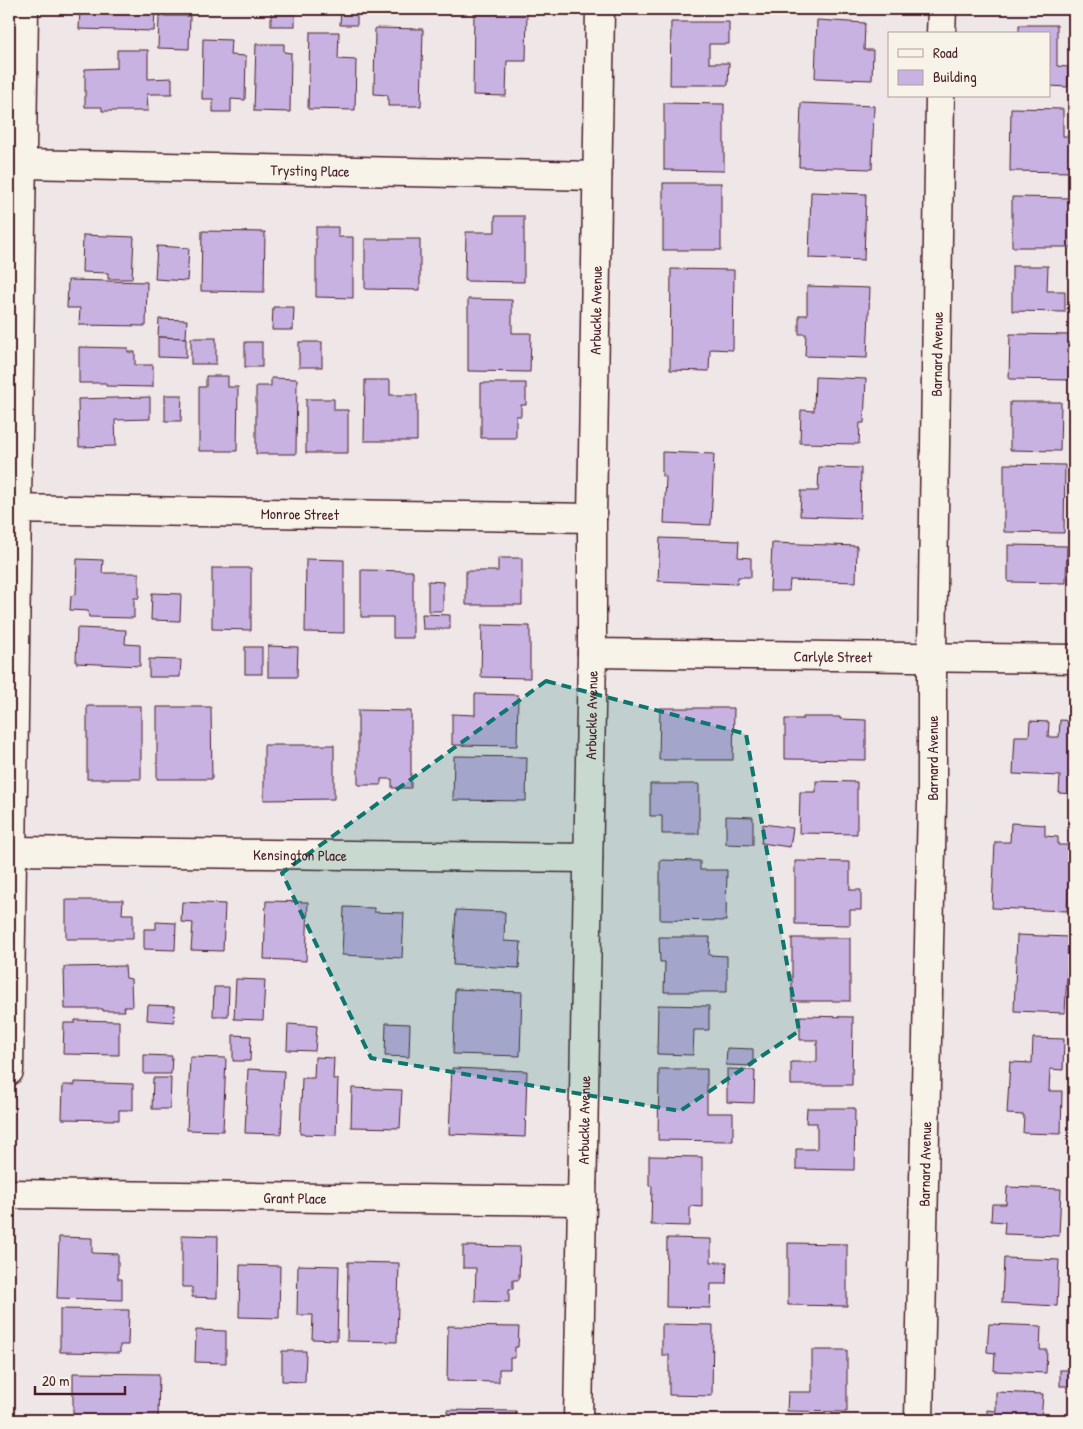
<svg xmlns="http://www.w3.org/2000/svg" width="1083" height="1429" font-family="'Patrick Hand',sans-serif">
<style>
.building{fill:#c8b2e2;stroke:#4a1f2b}
.lines{fill:none;stroke-linecap:round;stroke-linejoin:round}
.minor-casing{stroke:#4a1f2b;stroke-width:31}
.minor{stroke:#f7f3e8;stroke-width:28}
.marked{fill:#0f766e;fill-opacity:0.2;stroke:#0f766e;stroke-width:4;stroke-dasharray:10 6;stroke-linejoin:round}
.labels{text-anchor:middle;dominant-baseline:central;stroke-width:4;stroke-linejoin:round;paint-order:stroke}
.street-label{font-size:15px;fill:#4a1f2b;stroke:#f7f3e8}
</style>
<rect width="100%" height="100%" fill="#eee6e7"/>
<filter id="ink" filterUnits="userSpaceOnUse"><feTurbulence type="fractalNoise" baseFrequency=".02" numOctaves="2"/><feDisplacementMap in="SourceGraphic" scale="10" xChannelSelector="R" yChannelSelector="G"/><feConvolveMatrix kernelMatrix="1 2 1 2 8 2 1 2 1" color-interpolation-filters="sRGB"/></filter>
<g filter="url(#ink)">
<g class="building">
<polygon points="80,9 155,9 154,31 79,29"/>
<rect x="271" y="9" width="24" height="17"/>
<polygon points="341,9 357,9 357,25 340,25"/>
<polygon points="474,9 527,9 526,61 507,61 506,96 473,95"/>
<polygon points="159,16 190,16 189,49 158,48"/>
<polygon points="817,20 865,23 864,50 873,50 872,80 815,78"/>
<polygon points="671,22 729,22 729,44 709,44 709,63 729,63 728,85 670,85"/>
<polygon points="1019,25 1057,25 1057,66 1068,67 1068,87 1049,86 1049,34 1019,34"/>
<polygon points="375,28 423,29 421,106 388,106 388,95 374,94"/>
<polygon points="310,32 339,32 338,59 356,60 355,110 308,109"/>
<polygon points="203,39 231,40 230,55 246,56 245,100 231,99 231,112 213,112 213,99 202,99"/>
<polygon points="256,44 284,44 284,52 291,53 290,112 254,111"/>
<polygon points="117,50 148,50 148,79 172,78 172,94 147,94 148,111 102,111 102,107 85,107 85,69 117,68"/>
<polygon points="664,103 724,104 724,171 664,170"/>
<polygon points="801,103 874,106 872,169 799,167"/>
<polygon points="1011,108 1063,109 1063,136 1074,137 1074,172 1010,171"/>
<rect x="663" y="183" width="58" height="67"/>
<polygon points="811,192 866,194 864,260 809,258"/>
<polygon points="1012,197 1074,198 1074,247 1012,247"/>
<polygon points="495,216 524,216 524,282 465,281 466,232 495,232"/>
<polygon points="316,227 338,227 338,237 353,237 353,298 316,297"/>
<polygon points="202,231 265,232 264,292 201,291"/>
<polygon points="83,235 134,237 132,279 108,279 108,273 82,272"/>
<polygon points="365,239 420,239 420,290 365,289"/>
<polygon points="157,246 189,248 187,281 155,279"/>
<polygon points="1012,266 1048,266 1047,291 1065,291 1065,312 1012,311"/>
<polygon points="671,269 734,270 733,350 710,349 709,371 670,370"/>
<polygon points="68,280 147,282 146,326 79,325 80,308 67,308"/>
<polygon points="807,286 870,288 867,358 805,356 806,334 799,334 799,315 807,315"/>
<polygon points="468,299 512,300 512,333 531,333 530,372 468,371"/>
<polygon points="273,307 294,307 293,330 272,330"/>
<polygon points="159,319 187,320 186,338 158,337"/>
<polygon points="1010,334 1071,335 1071,380 1009,379"/>
<polygon points="158,337 186,338 186,358 158,357"/>
<rect x="191" y="338" width="25" height="26"/>
<rect x="245" y="342" width="17" height="25"/>
<rect x="299" y="342" width="23" height="25"/>
<polygon points="79,347 128,348 128,352 135,352 135,365 153,365 153,387 106,386 106,383 79,383"/>
<polygon points="206,376 228,376 228,387 238,387 237,451 199,451 199,387 206,387"/>
<polygon points="815,377 866,379 864,423 860,423 859,444 800,443 801,410 814,411"/>
<polygon points="271,378 297,379 296,454 256,454 256,386 271,386"/>
<polygon points="365,380 390,380 390,395 417,395 417,441 364,441"/>
<polygon points="481,383 526,383 526,405 521,405 521,416 516,416 516,438 481,438"/>
<polygon points="165,395 182,395 181,421 165,421"/>
<polygon points="150,397 150,419 115,420 116,446 79,447 78,399"/>
<polygon points="306,399 334,399 334,410 348,410 348,453 306,453"/>
<polygon points="1010,402 1061,402 1060,451 1010,450"/>
<polygon points="662,452 714,454 711,525 664,523 666,477 662,476"/>
<polygon points="1004,464 1065,465 1064,533 1004,532"/>
<polygon points="819,467 861,468 860,518 800,516 801,491 818,491"/>
<polygon points="660,538 739,541 738,557 751,558 751,577 738,577 737,584 658,581"/>
<polygon points="772,543 857,546 856,582 790,580 789,591 770,591"/>
<polygon points="1008,545 1067,546 1066,583 1008,582"/>
<polygon points="498,558 522,558 522,605 466,605 466,571 498,571"/>
<polygon points="77,559 103,560 102,573 139,573 139,598 134,598 134,618 89,617 88,611 70,610 71,596 76,594"/>
<polygon points="306,559 344,560 344,633 305,632"/>
<polygon points="212,568 251,568 251,630 212,629"/>
<polygon points="361,570 413,571 413,638 393,638 393,617 361,617"/>
<polygon points="428,581 443,582 443,611 428,611"/>
<polygon points="152,593 181,594 180,621 151,620"/>
<polygon points="422,614 450,615 450,629 423,629"/>
<polygon points="482,625 530,626 530,678 481,677"/>
<polygon points="77,628 126,630 125,644 140,645 140,666 76,663"/>
<polygon points="268,646 298,647 297,677 268,677"/>
<rect x="245" y="647" width="17" height="27"/>
<polygon points="149,659 181,660 180,677 149,677"/>
<polygon points="475,694 518,695 517,746 452,745 452,714 475,715"/>
<rect x="87" y="706" width="54" height="73"/>
<polygon points="157,707 211,707 212,779 157,779"/>
<polygon points="660,708 734,708 733,760 659,760"/>
<polygon points="358,710 411,711 411,788 392,788 392,779 381,779 381,785 358,785"/>
<polygon points="803,717 840,717 840,719 866,720 866,760 785,759 785,719 803,719"/>
<polygon points="1060,720 1074,721 1074,794 1059,793 1060,776 1013,774 1015,736 1029,736 1030,721 1049,722 1048,737 1059,737"/>
<polygon points="264,745 334,745 334,799 264,800"/>
<polygon points="454,756 527,757 526,801 453,800"/>
<polygon points="816,781 857,782 857,834 799,833 800,792 816,792"/>
<polygon points="650,784 699,784 699,834 662,834 662,816 650,816"/>
<polygon points="726,816 753,817 753,845 726,844"/>
<polygon points="1011,823 1045,825 1045,836 1058,837 1058,845 1070,845 1067,911 992,908 995,842 1010,842"/>
<polygon points="763,824 793,828 790,847 761,843"/>
<polygon points="660,860 700,861 700,870 727,870 726,921 660,920"/>
<polygon points="795,861 850,862 850,890 861,890 861,910 850,910 850,925 795,924"/>
<polygon points="66,900 123,900 122,914 133,914 133,939 66,939"/>
<polygon points="266,901 308,902 306,961 264,959"/>
<polygon points="182,902 225,904 223,951 191,950 193,923 181,922"/>
<polygon points="344,907 374,908 374,912 404,913 402,958 342,955"/>
<polygon points="456,910 505,912 504,941 521,942 519,968 453,965"/>
<polygon points="156,922 176,923 175,950 144,949 144,929 156,929"/>
<polygon points="1017,935 1069,937 1065,1013 1014,1011"/>
<polygon points="659,937 710,937 709,955 727,956 727,992 664,992 665,962 660,962"/>
<rect x="792" y="938" width="58" height="63"/>
<polygon points="125,966 126,978 131,979 132,1007 124,1007 125,1011 103,1011 103,1009 65,1009 64,967"/>
<polygon points="236,979 265,980 263,1020 234,1019"/>
<polygon points="214,987 229,987 228,1016 213,1016"/>
<polygon points="455,989 522,992 520,1056 453,1054"/>
<polygon points="148,1005 175,1006 174,1022 147,1020"/>
<polygon points="658,1005 709,1006 709,1030 694,1030 693,1055 657,1054"/>
<polygon points="800,1016 853,1017 852,1085 791,1085 791,1062 817,1062 817,1040 800,1040"/>
<polygon points="75,1020 119,1021 119,1055 63,1054 64,1023 75,1023"/>
<polygon points="386,1023 410,1024 409,1057 385,1056"/>
<polygon points="288,1024 317,1026 315,1051 287,1050"/>
<polygon points="233,1035 251,1036 250,1061 233,1061"/>
<polygon points="1033,1038 1064,1039 1063,1070 1050,1069 1049,1091 1062,1091 1061,1134 1023,1133 1024,1115 1007,1114 1010,1062 1032,1063"/>
<polygon points="727,1048 753,1049 753,1066 726,1065"/>
<polygon points="144,1055 172,1056 171,1074 144,1074"/>
<polygon points="190,1057 226,1058 223,1131 187,1130"/>
<polygon points="315,1057 334,1058 333,1079 338,1079 336,1135 300,1134 302,1078 314,1078"/>
<polygon points="452,1068 527,1071 525,1137 449,1134"/>
<polygon points="248,1069 284,1071 281,1134 245,1133"/>
<polygon points="659,1069 707,1069 707,1113 733,1113 733,1141 658,1140"/>
<polygon points="727,1069 755,1070 754,1103 727,1102"/>
<polygon points="153,1078 171,1078 170,1109 152,1109"/>
<polygon points="75,1082 133,1084 133,1110 119,1110 119,1120 62,1119 63,1085 75,1085"/>
<polygon points="352,1088 402,1090 400,1128 351,1127"/>
<polygon points="807,1108 855,1108 854,1170 796,1169 796,1149 817,1149 817,1123 806,1123"/>
<polygon points="649,1156 702,1157 702,1207 690,1206 690,1226 651,1225 652,1186 649,1186"/>
<polygon points="1007,1187 1061,1189 1059,1236 1004,1234 1005,1222 991,1221 992,1204 1006,1204"/>
<polygon points="182,1235 218,1236 217,1298 192,1297 192,1287 182,1287"/>
<polygon points="59,1237 92,1238 92,1253 118,1254 118,1279 122,1279 122,1300 57,1298"/>
<polygon points="667,1238 711,1239 711,1262 727,1262 726,1284 711,1284 710,1308 666,1307"/>
<polygon points="788,1243 847,1244 847,1306 788,1305"/>
<polygon points="463,1246 520,1247 519,1280 513,1280 513,1289 509,1289 509,1302 475,1301 476,1268 463,1268"/>
<polygon points="1004,1258 1059,1260 1057,1306 1002,1303"/>
<polygon points="348,1262 399,1263 397,1342 347,1341"/>
<polygon points="240,1265 280,1266 279,1318 239,1317"/>
<polygon points="298,1265 339,1266 337,1340 312,1339 313,1315 297,1315"/>
<polygon points="60,1309 129,1310 128,1345 120,1345 120,1353 60,1352"/>
<polygon points="662,1324 713,1325 712,1396 669,1395 669,1355 662,1355"/>
<polygon points="989,1324 1041,1326 1040,1350 1047,1350 1046,1373 994,1371 995,1353 987,1352"/>
<polygon points="448,1326 519,1327 518,1347 515,1347 515,1358 510,1358 510,1369 499,1369 499,1382 447,1381"/>
<polygon points="196,1330 226,1331 226,1363 195,1362"/>
<polygon points="812,1350 847,1350 847,1412 787,1411 788,1392 812,1392"/>
<polygon points="282,1351 306,1351 305,1382 282,1381"/>
<rect x="1060" y="1370" width="14" height="16"/>
<polygon points="73,1373 159,1374 158,1420 73,1420"/>
<polygon points="996,1392 1043,1394 1041,1420 987,1420 987,1410 996,1411"/>
<polygon points="447,1410 516,1411 516,1420 447,1420"/>
<polygon points="658,1418 712,1419 712,1420 658,1420"/>
</g>
<g class="lines">
<g class="minor-casing">
<g id="minor">
<polyline points="941,34 942,9"/>
<path id="s1" d="M22 164 597 176"/>
<path id="s2" d="M9 509 592 518"/>
<path id="s3" d="M592 653 1074 659"/>
<path id="s4" d="M12 851 588 858"/>
<polyline points="9,1071 24,9"/>
<path id="s5" d="M9 1194 581 1201"/>
<path id="s6" d="M578 1420 592 653V518L600 9"/>
<path id="s7" d="M919 1420 932 801V657L940 96"/>
</g>
</g>
<use href="#minor" class="minor"/>
</g>
</g>
<path class="marked" d="M546 681 746 734 799 1031 680 1111 371 1058 282 873Z"/>
<g class="labels">
<g class="street-label">
<text stroke="none"><textPath href="#s1" startOffset="288">Trysting Place</textPath></text>
<text stroke="none"><textPath href="#s6" startOffset="1110">Arbuckle Avenue</textPath></text>
<text stroke="none"><textPath href="#s7" startOffset="1066">Barnard Avenue</textPath></text>
<text stroke="none"><textPath href="#s2" startOffset="291">Monroe Street</textPath></text>
<text stroke="none"><textPath href="#s3" startOffset="241">Carlyle Street</textPath></text>
<text stroke="none"><textPath href="#s6" startOffset="705">Arbuckle Avenue</textPath></text>
<text transform="translate(932 758) rotate(-90)">Barnard Avenue</text>
<text stroke="none"><textPath href="#s4" startOffset="288">Kensington Place</textPath></text>
<text stroke="none"><textPath href="#s6" startOffset="300">Arbuckle Avenue</textPath></text>
<text stroke="none"><textPath href="#s7" startOffset="256">Barnard Avenue</textPath></text>
<text stroke="none"><textPath href="#s5" startOffset="286">Grant Place</textPath></text>
</g>
</g>
<rect width="1083" height="1429" fill="none" stroke="#f7f3e8" stroke-width="30"/>
<rect x="15" y="15" width="1053" height="1399" fill="none" stroke="#4a1f2b" stroke-width="2" filter="url(#ink)"/>
<rect x="888" y="32" width="162" height="65" fill="#f7f3e8" stroke="#b29e9c"/>
<rect x="898" y="49" width="25" height="8" fill="#f7f3e8" stroke="#b29e9c"/>
<text x="933" y="58" font-size="15" fill="#4a1f2b">Road</text>
<rect x="898" y="70" width="25" height="15" fill="#c8b2e2" stroke="#b29e9c"/>
<text x="933" y="82" font-size="15" fill="#4a1f2b">Building</text>
<path d="M35 1386v8h90v-8" fill="none" stroke="#4a1f2b" stroke-width="2.5"/>
<text x="42" y="1386" font-size="15" fill="#4a1f2b" stroke="#f7f3e8" stroke-width="4" paint-order="stroke">20 m</text>
</svg>
